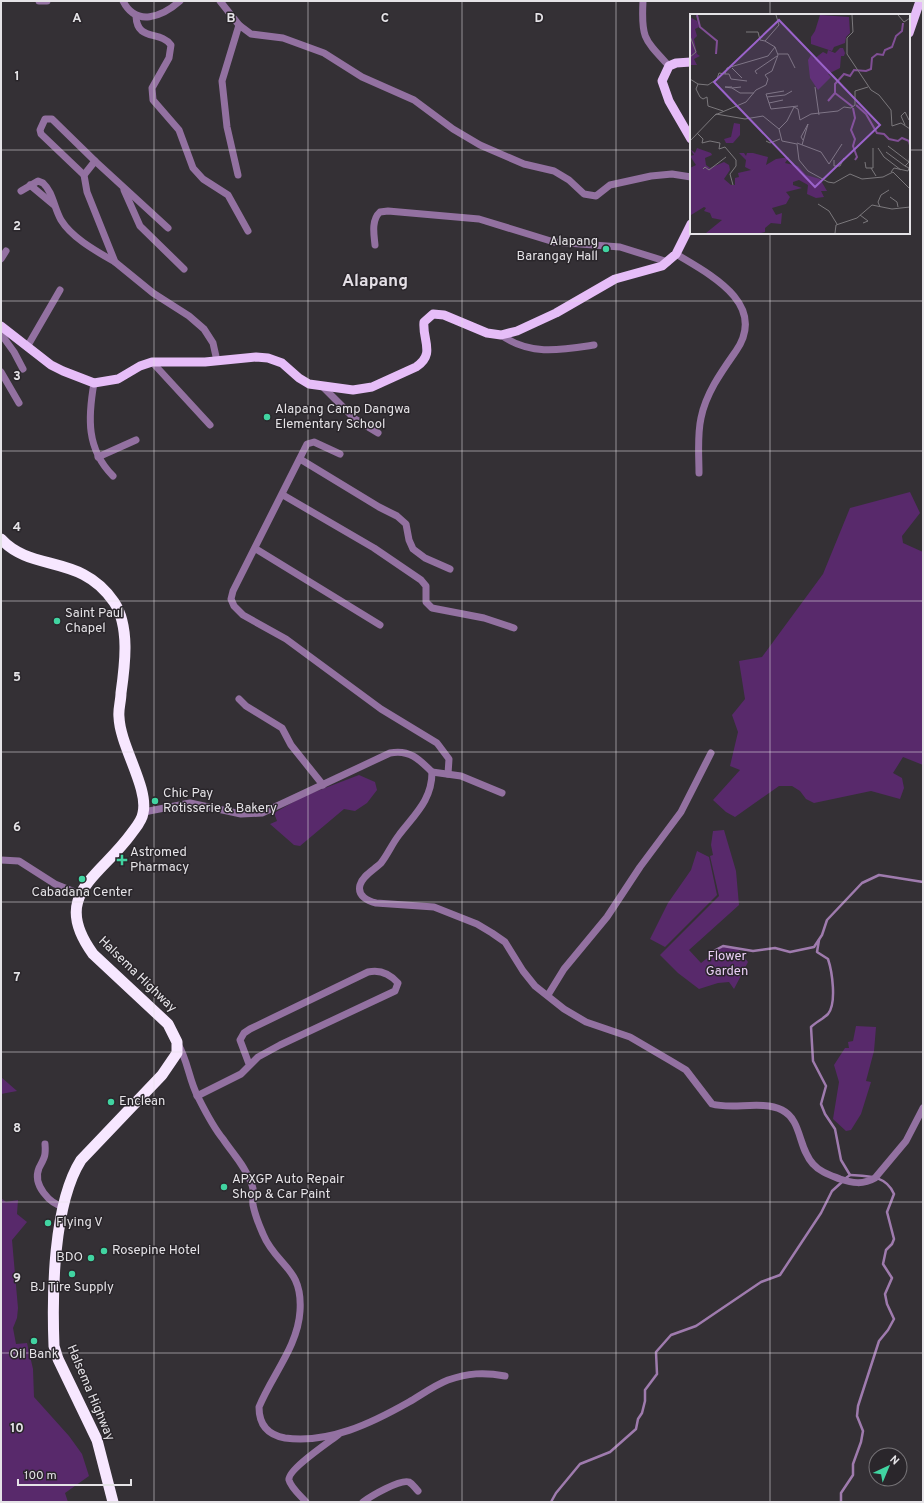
<svg xmlns="http://www.w3.org/2000/svg" width="924" height="1503" font-family="Overpass,sans-serif">
<style>
.green{fill:#58296b}
.lines{fill:none;stroke-linecap:round;stroke-linejoin:round}
.stream{stroke:#9f7bae;stroke-width:2.5}
.minor{stroke:#9371a1;stroke-width:7}
.major{stroke:#e6bdf8;stroke-width:9}
.highway{stroke:#f7e7ff;stroke-width:11}
.grid{fill:none;stroke:#e5e3e7;stroke-width:1;stroke-opacity:0.55}
.poi-dot{fill:#41d4a1;stroke:#2a262b;stroke-width:1.5}
.labels{text-anchor:middle;dominant-baseline:central;stroke-width:3;stroke-linejoin:round;paint-order:stroke}
.poi-label{font-size:13px;fill:#e5e3e7;stroke:#2a262b;text-anchor:start}
.park-label{font-size:13px;fill:#eacff6;stroke:#2a262b}
.street-label{font-size:13px;fill:#e5e3e7;stroke:#2a262b}
.district-label{font-size:17px;font-weight:bold;fill:#e4dfe6;stroke:#2a262b}
.inset-river{fill:none;stroke:#814f96;stroke-width:2}
.inset-road{fill:none;stroke:#7b787c;stroke-width:1}
.view{fill:#9b63cb;fill-opacity:0.15;stroke:#9b63cb;stroke-width:2}
.inset-edge{fill:none;stroke:#e5e3e7;stroke-width:2}
.grid-label{font-size:13px;text-anchor:middle;font-weight:bold;fill:#e5e3e7;stroke:#2a262b;stroke-width:3;stroke-linejoin:round;paint-order:stroke}
</style>
<rect width="100%" height="100%" fill="#343035"/>
<g class="green">
<polygon points="910,492 920,513 902,536 903,543 923,552 923,765 903,757 893,773 902,778 904,788 900,799 871,791 814,803 806,799 800,791 792,786 779,786 735,817 726,812 713,800 740,770 730,766 738,732 732,715 745,699 739,661 762,657 823,574 850,508"/>
<polygon points="359,775 375,782 377,790 367,803 355,811 344,809 300,846 294,845 270,824 277,821 274,813 304,796"/>
<polygon points="724,830 736,871 739,905 689,950 701,963 723,946 737,948 748,962 734,989 729,982 718,983 699,989 678,973 660,955 719,896 710,856 713,855 711,845 713,831"/>
<polygon points="697,851 709,857 717,895 665,947 650,939 668,903 691,870"/>
<polygon points="856,1026 876,1027 874,1051 866,1081 871,1082 861,1114 851,1130 846,1131 833,1119 839,1082 834,1065 845,1048 849,1048 848,1042 853,1041"/>
<polygon points="1,1077 17,1091 1,1094"/>
<polygon points="1,1198 6,1202 18,1200 17,1214 27,1222 12,1240 18,1308 17,1318 13,1328 16,1344 27,1343 33,1369 34,1397 69,1436 82,1454 89,1476 65,1493 68,1502 1,1502"/>
</g>
<g class="lines">
<g class="stream">
<path d="M819 940 817 952 828 959C832 971 837 1003 828 1014 823 1019 816 1022 811 1027L813 1061 826 1086 821 1104 825 1114 835 1129 841 1160 850 1175 846 1178"/>
<polyline points="710,953 723,946 753,951 775,948 790,952 814,947 822,935 827,920 862,883 879,875 923,882"/>
<polyline points="551,1502 556,1493 580,1464 610,1452 636,1429 638,1419 642,1413 645,1401 645,1390 657,1374 656,1352 671,1335 696,1326 761,1282 780,1275 821,1213 832,1191 842,1182"/>
<path d="M841 1502V1493L853 1475V1464L861 1442 863 1431 857 1416 858 1406 879 1341 888 1330 894 1319 887 1304 885 1294 892 1278 883 1264 886 1250 892 1244 894 1239 887 1212 894 1194C886 1175 867 1176 850 1175"/>
</g>
<g class="minor">
<polyline points="39,1 47,1"/>
<path d="M123 1C136 27 162 17 180 1"/>
<polyline points="220,1 239,25 251,34 283,38 324,53 362,77 414,100 453,129 480,145 524,164 554,171 569,180 584,194 596,196 610,185 651,176 672,174 691,177"/>
<path d="M643 1C641 38 644 39 669 66"/>
<path d="M136 16C137 42 160 30 171 45L169 58 152 88 153 100 179 130 193 168 203 179 228 195 248 231"/>
<polyline points="84,175 41,134 40,130 45,119 52,119 95,161"/>
<polyline points="238,175 227,127 222,81 239,25"/>
<polyline points="30,185 54,205"/>
<polyline points="124,190 140,226 184,269"/>
<path d="M21 191 38 181 43 183C53 192 54 208 61 220 72 238 96 251 115 262"/>
<polyline points="168,228 95,161 84,175 87,192 115,262 153,293 189,316 204,329 213,343 217,361"/>
<path d="M375 245C374 235 371 220 380 212L388 211 479 219 554 242 620 247 668 262"/>
<path d="M676 254C711 275 768 304 736 351 722 371 706 393 701 418 697 436 699 456 699 473"/>
<polyline points="1,259 6,251"/>
<polyline points="1,334 14,352 23,369"/>
<path d="M501 335C530 356 561 350 594 345"/>
<polyline points="27,347 60,290"/>
<polyline points="152,362 210,425"/>
<polyline points="1,372 19,403"/>
<path d="M94 383C88 417 86 449 113 476"/>
<polyline points="322,386 355,419 378,433"/>
<polyline points="340,454 314,442 307,444 233,591 231,599 234,606 243,615 286,639 381,709 437,743 449,759 448,774"/>
<polyline points="98,457 136,440"/>
<polyline points="300,459 379,507 397,516 406,524 409,540 413,549 425,558 450,569"/>
<polyline points="283,495 374,548 421,580 426,586 426,602 432,608 484,618 514,628"/>
<polyline points="256,549 380,625"/>
<polyline points="239,699 246,706 282,728 291,745 323,785"/>
<polyline points="432,772 461,776 502,793"/>
<path d="M144 812 190 803 241 814 262 813 390 753C409 749 419 759 432 772 432 800 415 814 399 835 392 844 388 854 381 863 374 870 363 875 360 885 357 896 368 901 376 903L434 907 477 924 492 933 505 942 523 971 535 986 564 1009 586 1022 630 1037 671 1061 686 1070 712 1104C732 1110 762 1100 782 1110 802 1120 798 1148 813 1164 820 1172 830 1175 840 1179 852 1183 863 1185 875 1178L906 1141 923 1108"/>
<polyline points="1,860 19,861 55,884 80,894"/>
<polyline points="548,995 564,969 607,917 640,867 681,812 711,753"/>
<path d="M178 1044C188 1061 189 1080 198 1097 205 1111 213 1127 223 1139 233 1154 246 1167 252 1185 255 1192 252 1199 253 1205 255 1215 259 1225 263 1234 276 1266 303 1267 300 1311 298 1346 272 1375 259 1407 259 1425 268 1435 285 1438 329 1444 372 1423 409 1402 421 1395 435 1385 448 1380 468 1373 484 1372 505 1376"/>
<path d="M197 1096 241 1074 258 1057 280 1045 395 991 398 983C390 974 381 969 368 972L250 1029 244 1033 240 1040 249 1064"/>
<path d="M45 1144C46 1157 44 1158 39 1168 32 1185 50 1204 64 1207"/>
<path d="M306 1502C301 1496 291 1488 289 1480 287 1470 329 1442 338 1435"/>
<path d="M363 1502C371 1496 400 1479 409 1482 413 1484 415 1488 418 1491"/>
</g>
<g class="major">
<polyline points="909,33 920,1"/>
<polyline points="691,62 676,63 669,66 662,81 669,101 691,139"/>
<path d="M1 326 51 365 63 371 94 383 118 379 140 366 152 362H205L256 357 268 358 282 363 299 378 309 384 353 390 372 387 416 367C436 354 422 340 424 322L433 314 444 315 487 333 501 335 517 331 556 313 615 279 662 266 676 254 691 224"/>
</g>
<path class="highway" d="M1 539C32 573 81 553 114 602 130 626 125 665 121 693 121 701 118 709 119 717 120 746 149 788 143 813 142 821 136 827 131 834 99 878 50 895 93 954L168 1024 177 1042V1053L162 1075 81 1160C53 1204 52 1294 54 1346L58 1359 97 1440 113 1502"/>
</g>
<path class="grid" d="M154 1V1502M308 1V1502M462 1V1502M616 1V1502M770 1V15M1 150H691M909 150H923M770 233V1502M1 301H923M1 451H923M1 601H923M1 752H923M1 902H923M1 1052H923M1 1202H923M1 1353H923"/>
<g class="poi-dot">
<circle cx="606" cy="249" r="4"/>
<circle cx="267" cy="417" r="4"/>
<circle cx="57" cy="621" r="4"/>
<circle cx="155" cy="801" r="4"/>
<path d="M120 854h4v4h4v4h-4v4h-4v-4h-4v-4h4z"/>
<circle cx="82" cy="879" r="4"/>
<circle cx="111" cy="1102" r="4"/>
<circle cx="224" cy="1187" r="4"/>
<circle cx="48" cy="1223" r="4"/>
<circle cx="104" cy="1251" r="4"/>
<circle cx="91" cy="1258" r="4"/>
<circle cx="72" cy="1274" r="4"/>
<circle cx="34" cy="1341" r="4"/>
</g>
<g class="labels">
<g class="poi-label">
<text x="598" y="242" text-anchor="end">Alapang<tspan x="598" dy="15">Barangay Hall</tspan></text>
<text x="275" y="410">Alapang Camp Dangwa<tspan x="275" dy="15">Elementary School</tspan></text>
<text x="65" y="614">Saint Paul<tspan x="65" dy="15">Chapel</tspan></text>
<text x="163" y="794">Chic Pay<tspan x="163" dy="15">Rotisserie &amp; Bakery</tspan></text>
<text x="130" y="853">Astromed<tspan x="130" dy="15">Pharmacy</tspan></text>
<text x="82" y="893" text-anchor="middle">Cabadana Center</text>
<text x="119" y="1102">Enclean</text>
<text x="232" y="1180">APXGP Auto Repair<tspan x="232" dy="15">Shop &amp; Car Paint</tspan></text>
<text x="56" y="1223">Flying V</text>
<text x="112" y="1251">Rosepine Hotel</text>
<text x="83" y="1258" text-anchor="end">BDO</text>
<text x="72" y="1288" text-anchor="middle">BJ Tire Supply</text>
<text x="34" y="1355" text-anchor="middle">Oil Bank</text>
</g>
<g class="park-label">
<text x="727" y="957">Flower<tspan x="727" dy="15">Garden</tspan></text>
</g>
<g class="street-label">
<text transform="translate(137 975) rotate(44)">Halsema Highway</text>
<text transform="translate(90 1393) rotate(67)">Halsema Highway</text>
</g>
<g class="district-label">
<text x="375" y="282">Alapang</text>
</g>
</g>
<g transform="translate(690 14)">
<rect width="220" height="220" fill="#343035"/>
<path d="M130 1 159 3 160 19 156 23 155 29 144 33 142 37 121 30V23L125 17ZM0 3 7 7 9 13 5 15 7 22 4 25 7 40 10 42 4 45 7 51H0ZM150 34H153L155 39 154 42H151L150 54 138 60 141 63 128 76 120 64 118 46 121 41 124 45 133 38 137 40 138 36 145 39ZM44 109 50 110V121L43 129H36L34 125 41 123ZM7 134 21 139 22 141 15 144 16 151 20 154 34 148 39 151 40 156 34 165 41 171H45V164L49 163 48 159 61 156 55 153 56 146 49 139H54L56 142 57 139H63L78 143 76 151 86 145 99 143 95 149 108 152 116 161 130 165 137 177H131L134 183 126 184 117 180 118 171 109 166 103 168V171L112 174 96 178 100 183 96 190 82 194 86 201 92 199 91 210 81 209 75 214V218L71 219H16L32 206 22 204 20 199 14 197 16 194 14 193 1 201 0 154 6 151 0 142 4 141 0 135 5 139Z" fill="#58296b"/>
<path class="inset-river" d="M7 1 10 13 27 27 26 40M145 79 163 93M138 87 145 79V70L154 60 160 62 164 56 176 57 181 55 182 44 187 40 193 41 195 36 202 33 206 22 212 17 213 9M166 91 176 100 187 119 194 120 199 125 208 127 212 124 219 127 220 131M163 94 165 104 161 116 165 125 163 132 167 143 165 146"/>
<path class="inset-road" d="M162 1 163 18 157 24V40L181 76 189 81 201 96 202 112 211 109 220 115M208 1 214 8 220 4M56 18H68L70 26 75 27M0 22 6 38 0 43M88 40H98L105 54M42 54 52 64M35 60H39L41 65 57 67M67 60 65 57 87 42M0 65 8 70 18 71 27 65 29 59 35 60 37 54 78 42 85 33M8 70 6 75 10 83 13 85 17 83 18 92 33 97M42 73H35L42 74M51 73 42 74 50 79H64M125 73 129 101M76 80 81 95 108 92M76 80 94 77M77 83 95 81 102 77M79 89 93 86M25 101 56 88 66 76 76 71 78 65 75 61 82 57 88 41 85 33 75 27 89 11 86 1M215 111 211 102 215 98 219 106M89 115 97 107 104 93 108 95 110 106 121 100 148 97 154 93 161 94 165 91V77L178 73M7 119 13 125 12 129 20 127 30 129 29 135 35 133 46 146V152L40 160 43 171M0 127 26 100 55 105 73 102 89 115 92 127 107 130 109 146 118 157 138 168 144 169 160 160 172 165 193 163 203 158 220 175M76 127 80 129 90 125M107 129 131 138 139 150 152 130M112 131 118 110 111 123 113 126M198 132 219 148M188 134 194 143 211 156M196 138 215 152M144 146V152H150L154 144M175 148 176 154H181L186 162M181 154H183V134M13 155 15 153 19 156 36 143M201 158 204 154 218 157 219 154 215 152 219 148 220 139M200 183 207 188 208 193M128 190 139 197 147 210M190 193 188 188 191 181 199 176M170 201 178 207 173 209M145 219 146 211 167 204 182 191 202 195 220 193"/>
<path class="view" d="M89 6 190 111 125 173 24 68Z"/>
<rect width="220" height="220" class="inset-edge"/>
</g>
<g class="grid-label">
<text x="77" y="22">A</text>
<text x="231" y="22">B</text>
<text x="385" y="22">C</text>
<text x="539" y="22">D</text>
<text x="17" y="80">1</text>
<text x="17" y="230">2</text>
<text x="17" y="380">3</text>
<text x="17" y="531">4</text>
<text x="17" y="681">5</text>
<text x="17" y="831">6</text>
<text x="17" y="981">7</text>
<text x="17" y="1132">8</text>
<text x="17" y="1282">9</text>
<text x="17" y="1432">10</text>
</g>
<rect width="924" height="1503" fill="none" stroke="#e5e3e7" stroke-width="4"/>
<g transform="translate(888 1467) rotate(44)"><circle r="19" fill="#2a262b" stroke="#757276"/>
<path d="M0-3L7 15L0 10L-7 15Z" fill="#41d4a1"/>
<text y="-6" font-size="11" font-weight="bold" text-anchor="middle" fill="#e5e3e7">N</text>
</g>
<path d="M18 1479v6h113v-6" fill="none" stroke="#e5e3e7" stroke-width="2"/>
<text x="24" y="1479" font-size="12" fill="#e5e3e7" stroke="#2a262b" stroke-width="3" paint-order="stroke">100 m</text>
</svg>
